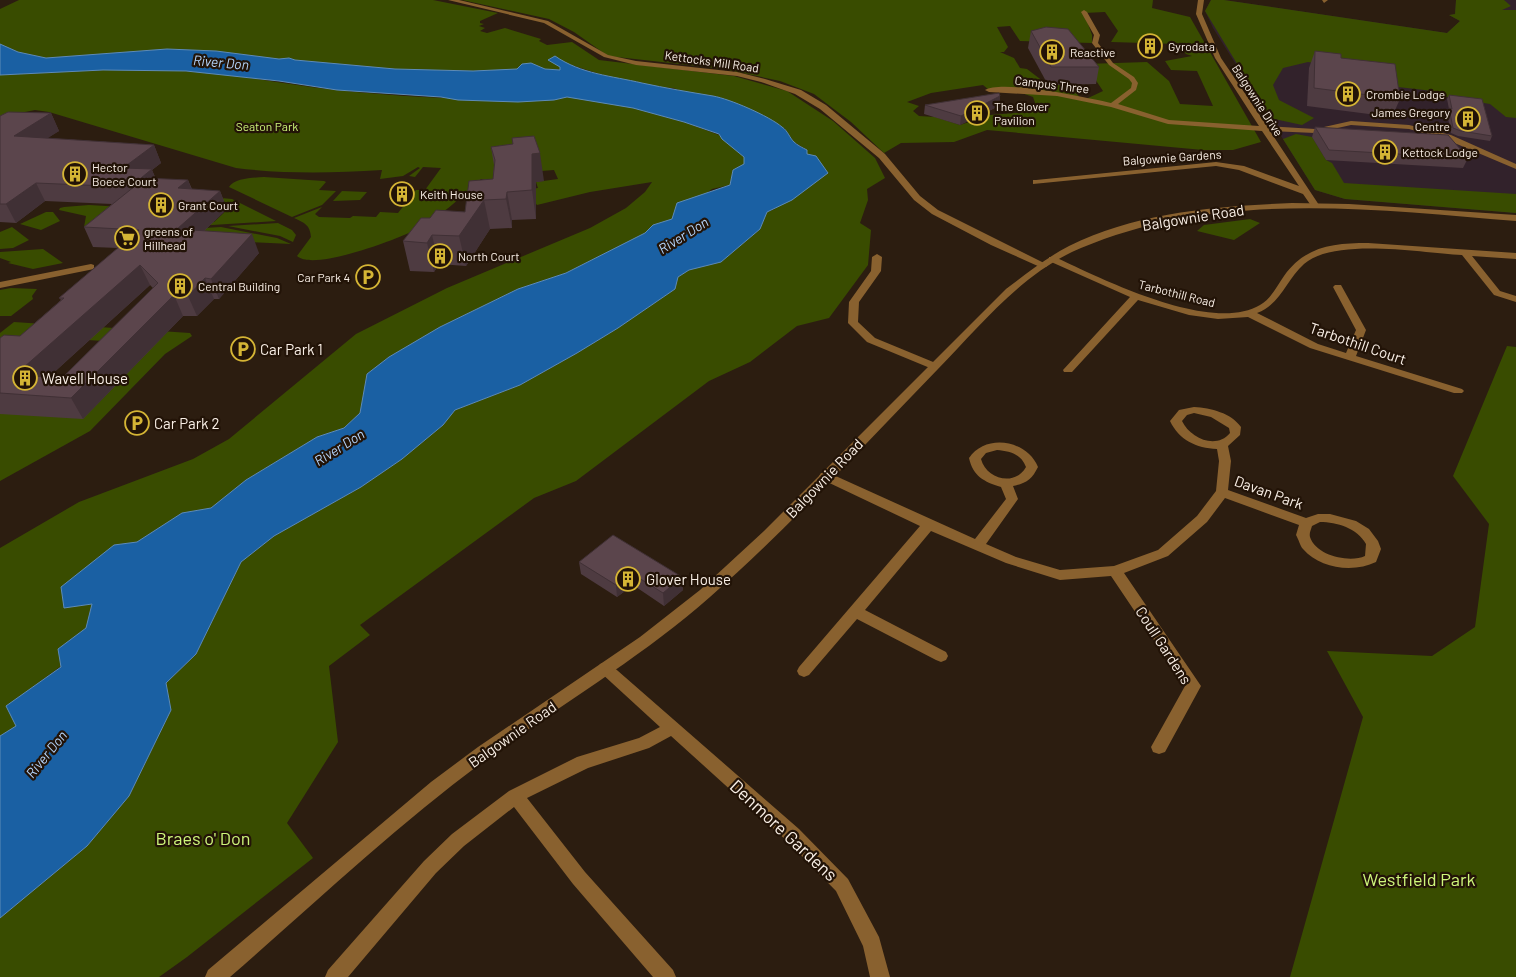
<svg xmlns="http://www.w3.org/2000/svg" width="1516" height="977" font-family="Barlow,sans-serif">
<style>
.industrial{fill:#32222b}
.green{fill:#394c00;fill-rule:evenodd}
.water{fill:#1a60a3;stroke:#5d8bb7}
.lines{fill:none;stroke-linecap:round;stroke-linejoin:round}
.minor{fill:#89612f;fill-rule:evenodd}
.tertiary{fill:#89612f;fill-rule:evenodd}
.wall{fill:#4e3b41;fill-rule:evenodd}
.shaded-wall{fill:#403035}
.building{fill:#5b454c;stroke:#403035;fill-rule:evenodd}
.labels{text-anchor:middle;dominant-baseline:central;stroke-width:4.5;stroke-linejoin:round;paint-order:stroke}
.far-poi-label{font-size:12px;fill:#f9efe6;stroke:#221307;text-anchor:start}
.far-street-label{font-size:12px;fill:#f9efe6;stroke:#221307}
.far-park-label{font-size:12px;fill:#cef67b;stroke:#221307}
.far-water-label{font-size:14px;font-style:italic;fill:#b3d3f9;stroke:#221307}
.street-label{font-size:15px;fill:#f9efe6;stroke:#221307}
.poi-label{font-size:15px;fill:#f9efe6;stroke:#221307;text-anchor:start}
.near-street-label{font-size:18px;fill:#f9efe6;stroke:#221307}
.near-park-label{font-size:18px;fill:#cef67b;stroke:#221307}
</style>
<rect width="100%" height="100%" fill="#2c1d10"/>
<polygon class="industrial" points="1211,0 1224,0 1447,33 1460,21 1449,15 1455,14 1456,0 1516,0 1516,213 1345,199 1315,190 1213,28 1205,11"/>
<g class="green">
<polygon points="19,0 433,0 498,13 480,21 480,23 484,24 479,26 485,28 480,31 487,33 505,28 541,39 539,41 547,45 572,42 599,60 734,76 787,91 833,121 875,158 885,178 867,189 868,200 860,223 871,230 868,265 829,318 797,326 750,362 709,381 576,481 534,498 360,625 370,635 329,666 338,742 287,823 313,858 187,957 159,977 0,977 0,918 87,846 129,796 171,710 166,683 196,654 241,562 274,536 361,487 402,459 443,425 455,410 520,385 577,353 618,328 675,289 678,277 689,270 721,262 760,229 767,212 775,209 807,154 807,150 794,142 784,128 712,96 691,94 673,88 654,87 643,83 609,77 565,63 555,56 561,70 545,69 533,66 517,69 473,71 395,69 295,60 289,58 279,59 216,51 167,49 46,58 18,52 0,44 0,9"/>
<path d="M462 0H1153L1152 8 1190 17 1261 142 1233 150H1203L987 130 954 142 901 143 884 153 851 122 814 94 780 81 724 69 608 56 574 32 549 19ZM1105 12 1118 31 1111 42 1177 44 1186 54 1192 56 1165 61 1171 70 1197 71 1213 106 1180 104 1169 81 1147 62 1085 64 1103 91 1086 99 1080 98 1071 85H1048L1027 69 1020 68 1014 58 1000 52H1004L1008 47 997 27 1010 26 1020 41 1092 43V35L1084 13ZM983 85 989 90H1013L1033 97 1038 111 990 115 960 125 935 117 919 116 913 111 919 106 907 102 931 93Z"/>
<polygon points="1211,0 1224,0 1447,33 1460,21 1449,15 1455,14 1456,0 1504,0 1511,6 1502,10 1516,10 1516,118 1506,117 1490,104 1436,95 1433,91 1398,87 1397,78 1308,62 1283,68 1273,85 1279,100 1314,118 1302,125 1270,118 1205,11"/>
<path d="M103 70C130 70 157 69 183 71 234 73 286 85 337 90 409 98 482 100 554 100L567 97 590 100 633 108 684 122 719 135 744 157V165L733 170 730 185 712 189 672 219 654 225 645 233 566 273 518 289 440 327 389 357 367 374 360 413 344 428 317 437 246 480 211 508 182 513 137 542 114 545 92 604 86 628 58 649 61 666 7 706 16 726 0 736V548L79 502 193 459 229 439 356 334 447 288 590 228 626 208 645 192 652 182 590 192 537 205 531 198 516 191 538 188 536 182 558 179 554 170 541 171 499 183 481 179C467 191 453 206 437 216 429 222 420 227 411 232 392 241 313 271 297 256L311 237C310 225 305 223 294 218L322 207 315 214 319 217 350 218 353 216 376 217 380 212 398 213 416 190H425L441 168 423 167 415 177 409 176 420 168 418 167 403 176 380 179 382 170C332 173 285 174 236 168L49 112 35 110 0 117V75Z"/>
<polygon points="1296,134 1312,137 1326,160 1332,163 1344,183 1516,194 1516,213 1345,199 1315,190 1283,139"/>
<path d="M264 177 324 181 326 182 319 190 336 191 322 205 292 217 229 187C235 178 253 178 264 177Z"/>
<polygon points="342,191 367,192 360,200 333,201"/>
<polygon points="221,198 232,199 276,221 180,227 190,221 214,222 228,209 203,208"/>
<polygon points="89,205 123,207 101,226 84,227 86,216 59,210 60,208 64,207"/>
<polygon points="46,212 53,212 60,221 41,230 20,224"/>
<polygon points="1250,219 1260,223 1234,240 1197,231 1204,225"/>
<polygon points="278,223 292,230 296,235 293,242 280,236 228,226"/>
<polygon points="12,227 29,240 13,248 0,249 0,232"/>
<polygon points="221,227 277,238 291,244 169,238 171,230"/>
<polygon points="43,249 63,263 33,269 8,263 11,262 0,258 0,252"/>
<polygon points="11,288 37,289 32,296 33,299 11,316 0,316 0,290"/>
<polygon points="14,322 59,325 0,348 0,333"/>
<polygon points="69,325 190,333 192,336 165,354 90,431 0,481 0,414 155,344 53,338"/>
<polygon points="1507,346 1516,347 1516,977 1290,977 1363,717 1327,651 1432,656 1475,627 1489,524 1453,476"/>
</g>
<path class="water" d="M0 44 18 52 46 58 167 49 216 51 279 59 289 58 295 60 395 69 473 71 517 69 522 64 531 63 545 69 560 70V67L548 60 555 56C581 74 612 76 642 83 665 88 689 92 713 96 730 99 769 116 782 127 788 131 789 137 794 142 797 145 803 148 807 150V154L816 156 828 173 792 200 767 212 760 229 721 262 689 270 678 277 675 289 618 328 577 353 520 385 455 410 443 425 402 459 361 487 274 536 241 562 196 654 166 683 171 710 129 796 87 846 0 918V736L16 726 6 706 61 667 58 649 86 628 92 604 64 608 61 587 114 545 137 542 182 513 211 508 246 480 317 437 344 428 360 413 367 374 389 357 440 327 518 289 566 273 645 233 653 225 672 219 677 203 730 185 733 170 744 164V157L722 139 719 134 684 122 633 108 567 97 554 100 518 102 458 100 441 97 337 90 279 81 186 71 103 70 0 75Z"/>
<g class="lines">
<g class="minor">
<polygon points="448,0 459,0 548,21 608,55 636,61 737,72 765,79 801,90 826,105 885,154 920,196 938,210 1048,265 1046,267 1040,267 991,245 932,214 914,200 879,158 820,109 795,94 761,82 737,76 636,65 604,57 544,23"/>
<path d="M1198 0H1204L1202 14 1221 58 1267 126 1315 129 1351 121 1409 125 1451 135 1516 164V169L1445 139 1409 129 1351 125 1315 133 1270 131 1319 205 1315 208 1312 207 1303 194 1239 170 1216 166 1033 184V180H1036L1216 162 1244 166 1299 186 1262 131 1168 124 1111 107 1057 96 989 92 985 90C1002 79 1088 98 1111 103L1131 88 1132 83 1129 79 1109 65 1092 43 1094 35 1081 12 1084 10 1087 12 1100 35 1098 43 1113 63 1134 77 1138 83 1136 90 1118 104 1169 120 1259 126 1215 58 1196 14Z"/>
<polygon points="1322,0 1328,0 1324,3"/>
<path d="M1368 243 1516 253V259L1472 256 1500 291 1516 296V302L1494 295 1462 255C1422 253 1335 237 1304 264 1286 280 1281 304 1257 313L1318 344 1346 353 1356 330 1333 287 1335 285H1341L1366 330 1356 356 1462 389 1464 391 1462 393H1454L1310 348 1248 317 1218 319 1189 315 1138 300 1072 372H1064L1063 370 1130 297 1049 261V257H1055C1102 279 1211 334 1260 305 1271 299 1277 286 1284 276 1305 246 1334 243 1368 243Z"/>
<polygon points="877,254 882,257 881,271 859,302 858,322 875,338 938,364 939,366 938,368 930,368 867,342 848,323 849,302 871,271 872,257"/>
<polygon points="91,264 94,265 94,269 0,288 0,282"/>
<path d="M1194 407C1211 408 1231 413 1241 427L1240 435 1228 446 1231 461 1228 490 1306 518 1318 514H1330L1356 521 1369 529 1378 541 1381 549 1376 562C1354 573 1320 569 1303 549 1300 546 1299 540 1296 535L1299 525 1225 498 1207 522 1168 556 1124 573 1201 686 1165 752 1159 754 1153 752 1151 747 1185 686 1111 576 1060 580 1006 563 931 531 865 610 946 652 948 656 946 660 941 662 936 660 857 619 809 675 804 677 799 675 797 671 799 667 920 526 821 479 819 476 821 473H829L975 539 1006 499 1001 487C984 482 973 476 969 458 986 433 1027 440 1038 467 1032 479 1027 483 1013 486L1018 499 986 544 1016 557 1060 570 1114 566 1158 550 1197 516 1216 491 1219 461 1217 449C1196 448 1179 440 1170 421L1179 410ZM1194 413 1211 417 1229 428 1230 433C1216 450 1190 438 1182 421L1187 415ZM997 450C1010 451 1021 454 1026 467 1015 487 986 479 981 459L986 453ZM1320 522C1337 522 1357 528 1366 544L1365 556C1350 563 1316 556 1310 537 1309 533 1311 530 1312 526Z"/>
<polygon points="605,662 610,664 799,829 848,879 879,937 890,977 870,977 863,946 836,891 787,841 671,736 649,748 588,768 527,798 585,872 673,970 676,977 653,977 573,884 514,807 464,846 436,873 348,977 325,977 328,970 424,861 452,834 509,791 577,757 639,738 660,727 600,672 598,668 600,664"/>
</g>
<path class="tertiary" d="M1292 203 1349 204 1516 215V221C1371 209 1219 190 1081 248 1023 272 981 325 938 369 864 445 790 527 710 597 641 658 561 704 488 758 397 825 314 904 230 977H205L208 970 431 782 478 747 640 637 700 590 764 531 1006 289C1026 274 1046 258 1069 246 1137 212 1217 206 1292 203Z"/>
</g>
<g class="wall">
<polygon points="1031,31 1099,67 1096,84 1048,85 1028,48"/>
<polygon points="1315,51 1400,99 1392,117 1307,106 1309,68"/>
<polygon points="1449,95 1492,136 1490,141 1458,136 1451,133 1447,113 1449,109 1447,99"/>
<polygon points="1000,96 999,106 960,125 924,114 925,105"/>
<path d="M51 113 59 131 47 138 154 145 161 163 152 170 156 179 188 180 192 189 220 191 227 209 204 231 259 253 219 299H214L197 316H183L83 419 0 414V338L20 336 61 300 59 298 118 248 93 247 84 227 112 204 45 201 16 223 0 222V116ZM150 285 153 288 62 378 49 377Z"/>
<polygon points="1315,127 1468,158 1463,168 1326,160 1312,137"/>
<polygon points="512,138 544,181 536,182 536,219 512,220 512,228 490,229 466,266 439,264 434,272 410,271 403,241 430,218 465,212 493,179 494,165 491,147 513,144"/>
<polygon points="579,562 682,577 683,590 664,606 633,585 617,597 581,574"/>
</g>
<g class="shaded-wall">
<polygon points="1000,96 999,106 960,125 961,116"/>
<polygon points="51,113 59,131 23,154 14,136"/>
<polygon points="154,145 161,163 152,170 159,188 139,205 123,168"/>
<polygon points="540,153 544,181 536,182 536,219 532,190 532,154"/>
<polygon points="188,180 195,199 178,188"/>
<polygon points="36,183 45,201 16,223 6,204"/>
<polygon points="220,191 227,209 185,249 177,229"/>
<polygon points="507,192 512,220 512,228 506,199"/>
<polygon points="484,200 490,229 466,266 459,236"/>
<polygon points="252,234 259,253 219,299 211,279"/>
<polygon points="432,235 439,264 434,272 427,243"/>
<polygon points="140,265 150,285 29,395 15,375"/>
<polygon points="205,278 214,299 197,316 188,296"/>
<polygon points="174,295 183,316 83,419 71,398"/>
<polygon points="631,573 633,585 617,597 616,585"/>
<polygon points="682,577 683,590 664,606 663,593"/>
</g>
<g class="building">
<polygon points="1046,27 1068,29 1099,67 1051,67 1031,31"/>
<polygon points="1315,51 1341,54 1341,58 1395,64 1400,99 1314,88"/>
<polygon points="999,93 1000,96 961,116 925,105"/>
<polygon points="1449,95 1482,99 1492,136 1461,131 1453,128 1449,108 1452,109"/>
<polygon points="8,112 51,113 14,136 154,145 123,168 152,169 130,187 36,183 6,204 0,204 0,116"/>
<polygon points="1315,127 1448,135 1468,158 1329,150"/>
<polygon points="534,136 540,153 532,154 532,190 507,192 506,199 484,200 459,236 432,235 427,243 403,241 421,218 430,218 436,210 465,212 469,181 493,179 495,160 491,147 513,144 512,138"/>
<path d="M145 178 188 180 178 188 220 191 177 229 252 234 211 279 205 278 188 296 174 295 71 398 0 393V338L4 335 20 336 64 298H59L139 230 84 227ZM140 265 158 283 62 378 15 375Z"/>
<polygon points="613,535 682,577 663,593 631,573 616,585 579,562"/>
</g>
<defs>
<g id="building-ring" transform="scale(1.25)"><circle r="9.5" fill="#221307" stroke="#d5b535" stroke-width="1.5"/><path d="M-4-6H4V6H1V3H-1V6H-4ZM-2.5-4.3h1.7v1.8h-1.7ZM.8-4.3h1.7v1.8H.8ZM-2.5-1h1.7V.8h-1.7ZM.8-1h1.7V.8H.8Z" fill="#d5b535"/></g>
<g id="supermarket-ring" transform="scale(1.25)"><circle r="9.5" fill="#221307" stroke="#d5b535" stroke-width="1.5"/><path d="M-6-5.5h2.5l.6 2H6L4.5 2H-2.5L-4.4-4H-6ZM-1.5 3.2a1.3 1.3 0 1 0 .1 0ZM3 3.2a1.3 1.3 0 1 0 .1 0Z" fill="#d5b535"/></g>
<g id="parking-ring" transform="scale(1.25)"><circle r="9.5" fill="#221307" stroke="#d5b535" stroke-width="1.5"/><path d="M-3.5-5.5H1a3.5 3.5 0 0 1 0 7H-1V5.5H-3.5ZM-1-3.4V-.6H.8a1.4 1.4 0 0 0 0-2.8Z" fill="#d5b535"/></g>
</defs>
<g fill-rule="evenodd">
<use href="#building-ring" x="1150" y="46"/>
<use href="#building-ring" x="1052" y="52"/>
<use href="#building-ring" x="1348" y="94"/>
<use href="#building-ring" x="977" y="113"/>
<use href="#building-ring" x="1468" y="119"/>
<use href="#building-ring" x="1385" y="152"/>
<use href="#building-ring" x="75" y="174"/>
<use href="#building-ring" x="402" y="194"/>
<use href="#building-ring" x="161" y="205"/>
<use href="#supermarket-ring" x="127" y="238"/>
<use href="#building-ring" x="440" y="256"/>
<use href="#parking-ring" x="368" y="277"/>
<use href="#building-ring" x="180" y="286"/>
<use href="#parking-ring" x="243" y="349"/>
<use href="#building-ring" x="25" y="378"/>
<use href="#parking-ring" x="137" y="423"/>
<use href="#building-ring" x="628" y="579"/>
</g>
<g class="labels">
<g class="far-poi-label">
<text x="1168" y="46">Gyrodata</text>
<text x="1070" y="52">Reactive</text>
<text x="1366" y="94">Crombie Lodge</text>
<text x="994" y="106">The Glover<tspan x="994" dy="14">Pavilion</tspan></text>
<text x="1450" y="112" text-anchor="end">James Gregory<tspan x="1450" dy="14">Centre</tspan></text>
<text x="1402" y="152">Kettock Lodge</text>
<text x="92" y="167">Hector<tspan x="92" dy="14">Boece Court</tspan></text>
<text x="420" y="194">Keith House</text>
<text x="178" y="205">Grant Court</text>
<text x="144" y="231">greens of<tspan x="144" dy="14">Hillhead</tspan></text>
<text x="458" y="256">North Court</text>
<text x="350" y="277" text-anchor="end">Car Park 4</text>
<text x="198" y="286">Central Building</text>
</g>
<g class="far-street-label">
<text transform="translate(712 61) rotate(8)">Kettocks Mill Road</text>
<text transform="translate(1052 84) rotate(7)">Campus Three</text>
<text transform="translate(1258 100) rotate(57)">Balgownie Drive</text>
<text transform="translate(1172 157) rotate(-4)">Balgownie Gardens</text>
<text transform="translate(1177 293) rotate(14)">Tarbothill Road</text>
</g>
<g class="far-park-label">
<text x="267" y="126">Seaton Park</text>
</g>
<g class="far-water-label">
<text transform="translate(221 62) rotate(5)">River Don</text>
<text transform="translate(683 235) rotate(-32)">River Don</text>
<text transform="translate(339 447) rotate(-32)">River Don</text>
<text transform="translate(46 754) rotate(-51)">River Don</text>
</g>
<g class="street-label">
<text transform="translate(1193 217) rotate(-9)">Balgownie Road</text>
<text transform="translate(1358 343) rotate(19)">Tarbothill Court</text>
<text transform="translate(824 478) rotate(-46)">Balgownie Road</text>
<text transform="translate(1269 492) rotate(20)">Davan Park</text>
<text transform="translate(1164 645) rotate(57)">Coull Gardens</text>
<text transform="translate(512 734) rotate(-35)">Balgownie Road</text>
</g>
<g class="poi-label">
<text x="260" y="349">Car Park 1</text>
<text x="42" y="378">Wavell House</text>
<text x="154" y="423">Car Park 2</text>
<text x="646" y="579">Glover House</text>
</g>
<g class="near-street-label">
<text transform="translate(784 830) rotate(43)">Denmore Gardens</text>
</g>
<g class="near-park-label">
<text x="203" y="838">Braes o' Don</text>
<text x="1419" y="879">Westfield Park</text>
</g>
</g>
</svg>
